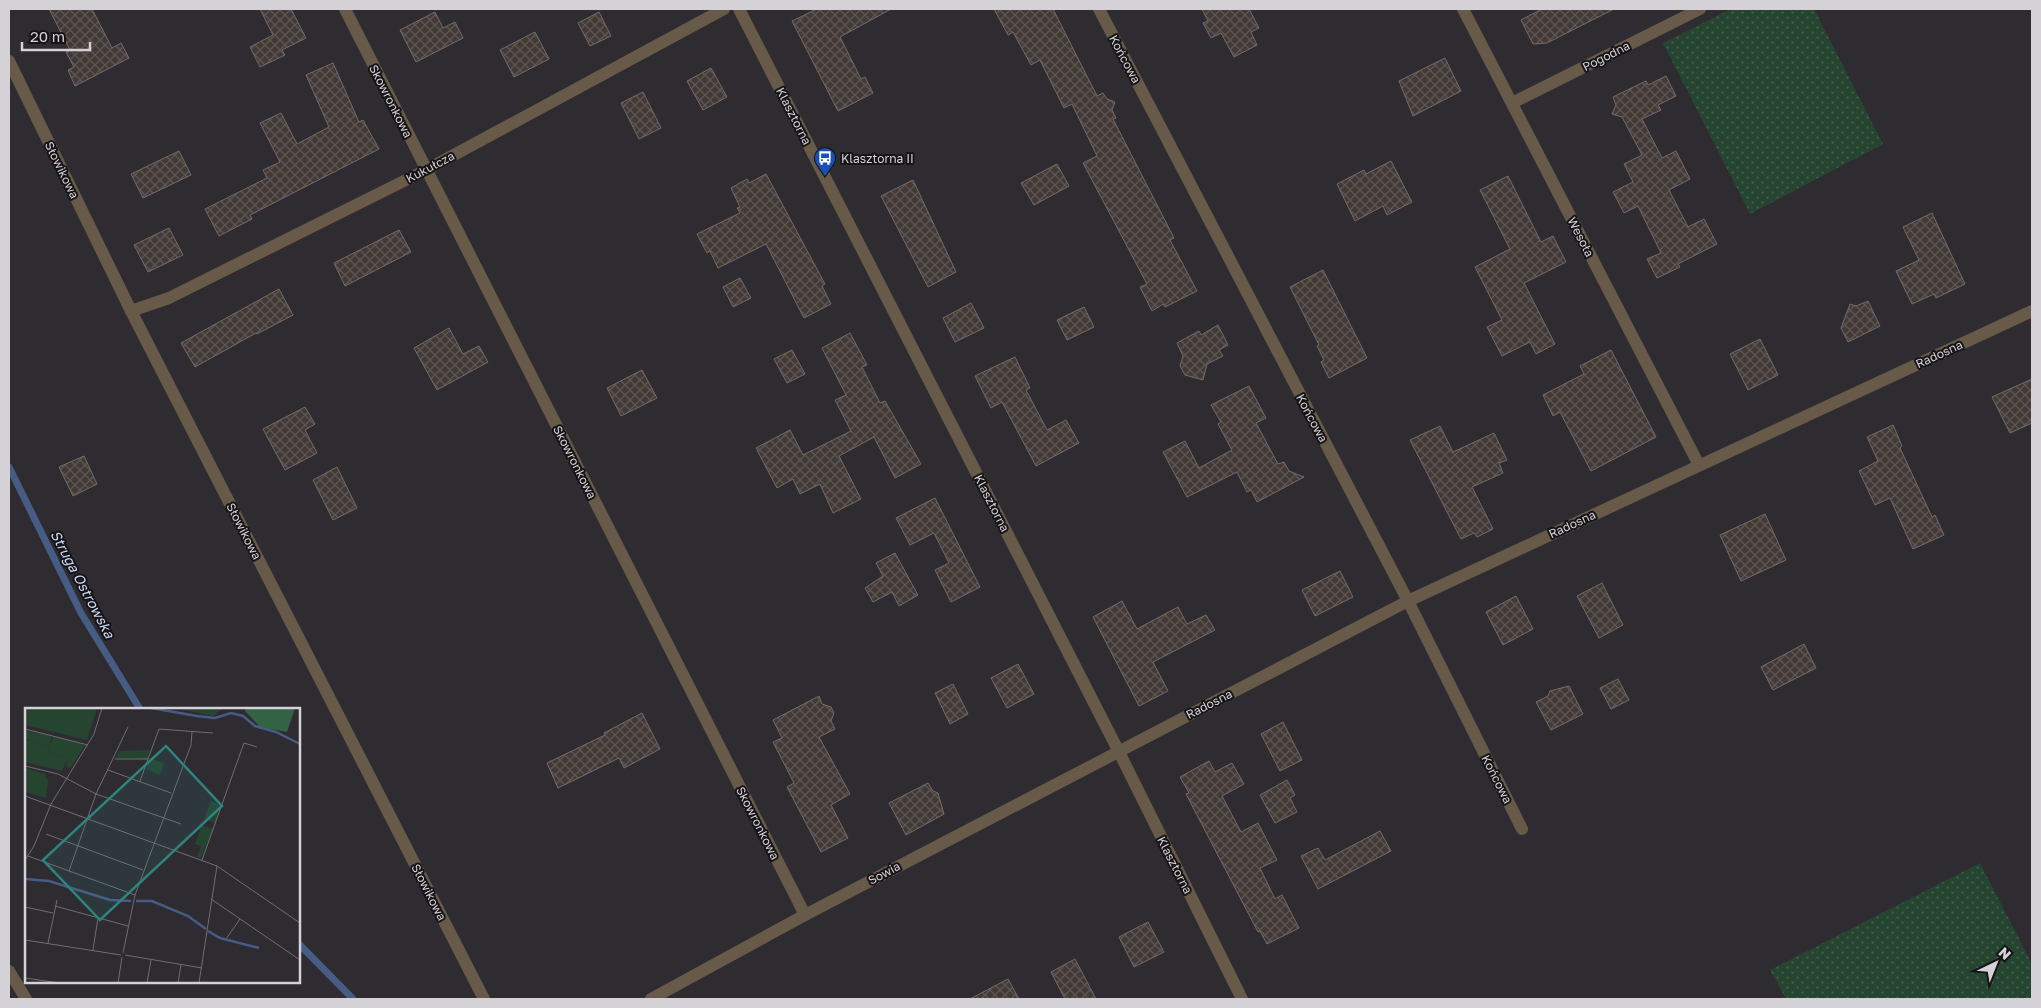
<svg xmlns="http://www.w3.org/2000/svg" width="2041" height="1008" font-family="'Golos Text',sans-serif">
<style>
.grass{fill:url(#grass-dots)}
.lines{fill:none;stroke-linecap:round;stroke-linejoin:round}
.stream{stroke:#475c85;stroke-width:7}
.building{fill:url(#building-cross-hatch);stroke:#756b69}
.minor{stroke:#685a49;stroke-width:12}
.tertiary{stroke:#685a49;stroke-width:12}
.labels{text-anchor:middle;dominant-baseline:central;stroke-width:4;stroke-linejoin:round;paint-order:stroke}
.street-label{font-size:12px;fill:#d5d2d7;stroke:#161417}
.poi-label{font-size:12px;fill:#d5d2d7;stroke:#161417;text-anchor:start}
.water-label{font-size:14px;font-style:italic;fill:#cad9f4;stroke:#161417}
.inset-river{fill:none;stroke:#475c85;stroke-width:2.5}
.inset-road{fill:none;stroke:#716e73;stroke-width:1}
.view{fill:#2d847e;fill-opacity:0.15;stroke:#2d847e;stroke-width:2.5}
.inset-edge{fill:none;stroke:#d5d2d7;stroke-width:2.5}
</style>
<defs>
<pattern id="grass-dots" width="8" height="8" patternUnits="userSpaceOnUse" patternTransform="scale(1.25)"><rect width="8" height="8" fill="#264531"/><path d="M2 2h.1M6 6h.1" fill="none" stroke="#455f4e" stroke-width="1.8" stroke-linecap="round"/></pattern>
<pattern id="building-cross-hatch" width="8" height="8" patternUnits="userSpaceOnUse" patternTransform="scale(1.25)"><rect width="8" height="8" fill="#433a37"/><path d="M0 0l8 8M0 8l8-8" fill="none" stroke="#5d5653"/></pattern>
</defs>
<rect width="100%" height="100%" fill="#2e2b31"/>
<g class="grass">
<polygon points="1731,9 1814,9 1883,144 1750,214 1663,43"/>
<polygon points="1980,863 2032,964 2032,999 1786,999 1770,970"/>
</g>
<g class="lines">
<g class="stream">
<polyline points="9,467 81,613 140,709"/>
<polyline points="299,944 353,999"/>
</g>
</g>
<g class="building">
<polygon points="49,9 92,9 112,48 121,43 129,58 75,86 68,70 74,67 66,52 70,50"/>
<polygon points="260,9 291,9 306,38 282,50 285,55 260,67 250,47 273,35"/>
<polygon points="817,9 891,9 840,37 861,79 865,77 873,93 838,111 792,21"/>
<polygon points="994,9 1053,9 1097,96 1103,93 1107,99 1115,102 1112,110 1116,118 1113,119 1174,238 1170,240 1197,291 1165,307 1163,304 1152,311 1140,287 1147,284 1083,163 1097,156 1072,104 1064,108 1040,60 1031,65 1013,32 1008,35"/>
<polygon points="1202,9 1249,9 1259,28 1251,32 1257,45 1234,57 1221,33 1211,38 1203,23 1208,21"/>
<polygon points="1542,9 1614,9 1547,43 1533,44 1521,20"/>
<polygon points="435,12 443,28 455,22 463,38 416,62 400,30"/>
<polygon points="599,12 611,36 590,46 578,23"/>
<polygon points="535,32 549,59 514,77 500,50"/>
<polygon points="1445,58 1461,91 1413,116 1399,81"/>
<polygon points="333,63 359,122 363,120 379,149 250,215 252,219 219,236 205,209 267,178 263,170 280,162 260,123 281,113 297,144 329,127 306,75"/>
<polygon points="711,68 727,97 703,110 687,81"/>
<polygon points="1666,76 1676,96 1658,105 1661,110 1642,119 1662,158 1676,151 1690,179 1669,190 1688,227 1704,219 1717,244 1678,264 1680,267 1657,278 1647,259 1661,253 1638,206 1624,213 1613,192 1633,182 1624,164 1642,155 1622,117 1612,114 1616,105 1613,97 1646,81 1648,85"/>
<polygon points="643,92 661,128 639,139 621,103"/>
<polygon points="179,151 191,175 143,198 131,174"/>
<polygon points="1391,161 1412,202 1387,215 1383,206 1355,221 1337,184 1364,170 1366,174"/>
<polygon points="1057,164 1069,186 1034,205 1021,183"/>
<polygon points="766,174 825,284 822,286 831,304 804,318 766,244 718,268 710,251 707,253 697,234 740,213 737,208 740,207 731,188 747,179 749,183"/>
<polygon points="1508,176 1541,242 1553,236 1566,262 1524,283 1555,344 1536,354 1530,342 1502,356 1487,327 1502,320 1475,267 1510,249 1480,190"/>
<polygon points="913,180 956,272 928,287 881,196"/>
<polygon points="1932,213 1965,284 1936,298 1934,294 1912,304 1896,271 1919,260 1903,227"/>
<polygon points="169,228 183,255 148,272 134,245"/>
<polygon points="399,230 411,252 345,286 334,263"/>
<polygon points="1323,270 1367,358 1329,378 1321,362 1324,360 1317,346 1319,345 1290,287"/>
<polygon points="740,278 751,298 733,307 723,287"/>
<polygon points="279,289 293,315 257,334 256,333 195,367 181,343"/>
<polygon points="1868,301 1880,326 1848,342 1841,328 1850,304 1856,306"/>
<polygon points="971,303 984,328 955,342 943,318"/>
<polygon points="1084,307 1094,327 1067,340 1057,320"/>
<polygon points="1218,325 1228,345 1219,350 1223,356 1207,364 1203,380 1185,375 1180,366 1183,356 1177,343 1199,331 1201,335"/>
<polygon points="449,328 463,354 479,346 488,362 437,390 414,348"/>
<polygon points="850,333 867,365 862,367 880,403 885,401 921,464 895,478 874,437 839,456 861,499 833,513 820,484 800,494 793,479 777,488 756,448 790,430 803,455 851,431 835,400 846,395 822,348"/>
<polygon points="1760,339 1778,375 1748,390 1730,354"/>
<polygon points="792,350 805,374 787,383 774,359"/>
<polygon points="1611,350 1656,437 1591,471 1560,412 1553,416 1543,395 1584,374 1580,366"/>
<polygon points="1015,357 1030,388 1026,390 1047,430 1066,420 1079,443 1036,466 1002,402 991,408 975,376"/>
<polygon points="642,370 657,398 621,416 607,388"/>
<polygon points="2032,379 2032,423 2010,433 1992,397"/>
<polygon points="1249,386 1266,418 1256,423 1278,464 1284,462 1289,471 1304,477 1257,502 1251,490 1247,492 1237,472 1187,497 1163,452 1185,441 1199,468 1232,450 1218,424 1221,422 1211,405"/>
<polygon points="305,407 315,424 305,430 317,453 285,470 263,429"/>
<polygon points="1893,425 1902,446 1900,448 1932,517 1935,515 1944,535 1913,549 1890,498 1875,505 1859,471 1878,461 1867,437"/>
<polygon points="1440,426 1453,452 1494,433 1507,460 1499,463 1503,473 1472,487 1493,529 1477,537 1474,533 1461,539 1410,440"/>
<polygon points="84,456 97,484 73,496 59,467"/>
<polygon points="337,467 357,508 333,520 313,480"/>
<polygon points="935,498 980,587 951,602 935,570 949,563 934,533 910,545 896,518"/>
<polygon points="1765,514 1786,560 1741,581 1720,535"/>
<polygon points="895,553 918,595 899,606 892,592 873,602 865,588 883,576 876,563"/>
<polygon points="1340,571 1353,597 1315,616 1302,590"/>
<polygon points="1602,583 1623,625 1599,638 1577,596"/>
<polygon points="1516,596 1533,629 1503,645 1486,612"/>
<polygon points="1122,601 1137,629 1178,607 1187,624 1206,615 1215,630 1153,662 1168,691 1139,706 1093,617"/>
<polygon points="1804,644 1816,668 1773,690 1761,667"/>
<polygon points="1018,664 1034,694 1007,708 991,678"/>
<polygon points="1618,679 1629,700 1611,709 1600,688"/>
<polygon points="953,684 968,714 950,724 935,693"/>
<polygon points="1569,686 1583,714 1551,730 1536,702 1548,696 1550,691"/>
<polygon points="819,696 822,704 831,707 834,713 831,721 835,729 819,737 850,794 831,805 848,838 821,852 787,787 794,783 773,742 782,738 773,720"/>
<polygon points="642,713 660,749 624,768 619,758 558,788 547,763 605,735 604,733"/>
<polygon points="1283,722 1302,760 1280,771 1261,734"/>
<polygon points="1209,761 1215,772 1232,763 1244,784 1222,796 1241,832 1258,823 1277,860 1260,868 1275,899 1282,895 1299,928 1267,944 1260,931 1258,932 1186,794 1189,793 1180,777"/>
<polygon points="1287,780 1295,795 1290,798 1297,812 1275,823 1260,795"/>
<polygon points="928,783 933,791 938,793 944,814 906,835 889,803"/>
<polygon points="1380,831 1391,851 1318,889 1301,856 1318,848 1325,860"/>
<polygon points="1148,922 1164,952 1134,967 1119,937"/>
<polygon points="1075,959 1096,999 1065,999 1051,972"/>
<polygon points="1008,979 1019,999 970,999"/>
</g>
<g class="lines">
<g class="minor">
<polyline points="345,9 805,915"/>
<polyline points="1099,9 1408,601 1522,829"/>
<polyline points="1463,9 1699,465"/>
<polyline points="9,61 131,311 484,999"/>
<polyline points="1512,103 1700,9"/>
<polyline points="131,311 169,298 426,170 724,9"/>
<polyline points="9,971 26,999"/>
<polyline points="651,999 805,915 1408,601 2032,311"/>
</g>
<polyline class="tertiary" points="739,9 1118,750 1242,999"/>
</g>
<defs>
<g id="bus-pin" transform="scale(1.125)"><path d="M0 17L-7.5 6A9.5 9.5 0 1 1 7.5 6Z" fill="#1a4fb4" stroke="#161417"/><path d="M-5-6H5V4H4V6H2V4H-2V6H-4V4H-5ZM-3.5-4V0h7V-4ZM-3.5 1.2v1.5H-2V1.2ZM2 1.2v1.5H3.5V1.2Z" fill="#fff"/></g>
</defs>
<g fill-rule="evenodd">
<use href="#bus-pin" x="825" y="158"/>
</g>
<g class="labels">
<g class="street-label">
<text transform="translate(1606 56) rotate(-27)">Pogodna</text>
<text transform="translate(1125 59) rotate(62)">Końcowa</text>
<text transform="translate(391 101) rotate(63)">Skowronkowa</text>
<text transform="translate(794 116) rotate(63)">Klasztorna</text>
<text transform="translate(430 167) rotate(-28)">Kukułcza</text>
<text transform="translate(62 170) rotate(64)">Słowikowa</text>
<text transform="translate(1581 237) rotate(63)">Wesoła</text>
<text transform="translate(1939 354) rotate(-25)">Radosna</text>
<text transform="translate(1312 418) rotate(62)">Końcowa</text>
<text transform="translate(575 462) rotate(63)">Skowronkowa</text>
<text transform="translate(992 503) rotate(63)">Klasztorna</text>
<text transform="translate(1572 524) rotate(-25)">Radosna</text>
<text transform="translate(244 531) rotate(63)">Słowikowa</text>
<text transform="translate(1209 704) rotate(-27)">Radosna</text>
<text transform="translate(1497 779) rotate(63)">Końcowa</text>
<text transform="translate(758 823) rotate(63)">Skowronkowa</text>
<text transform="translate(1175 865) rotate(63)">Klasztorna</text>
<text transform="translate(884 873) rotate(-28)">Sowia</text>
<text transform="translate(429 892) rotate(63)">Słowikowa</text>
</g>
<g class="poi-label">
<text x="841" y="158">Klasztorna II</text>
</g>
<g class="water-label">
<text transform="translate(83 584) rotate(62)">Struga Ostrowska</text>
</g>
</g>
<g transform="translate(25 708)">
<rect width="275" height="275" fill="#2e2b31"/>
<path d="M0 23 27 27 25 36 29 28 60 37 45 60 41 58 43 50 23 45 25 38 8 34 7 36 2 35 0 39V33H7L0 32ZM125 42 122 51 91 50 94 43ZM125 50 139 55 135 67 121 61ZM0 60 20 66 23 73 21 90 0 84ZM186 93 197 97 190 115 179 111ZM177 117 188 121 176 150 172 149 176 138 170 136Z" fill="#264531"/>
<path d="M221 0H270L262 24 235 19 220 3Z" fill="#336245"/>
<path d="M150 0H198L188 8Z" fill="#264531"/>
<path d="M0 0H72L62 32 0 17ZM8 34 25 38 23 45 43 50 37 63 0 54V39L2 35Z" fill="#264531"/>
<path class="inset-river" d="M126 0 172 8 190 10 206 5 218 8 230 18 251 24 275 36M0 171 24 173 85 192 106 193M111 193H127L163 208 181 221M183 223 195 230 234 240"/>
<path class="inset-road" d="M0 21 63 37M90 51H123M0 58 33 66 71 86 156 116M83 62 146 85M115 73 134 21 188 25M0 88 192 158 275 215M21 126 118 162M3 148 110 187M0 152 9 138 26 96 69 26 77 0M177 152 219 35 232 39M44 163 71 86 103 19M186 191 275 252M30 198 103 218M0 199 28 205M201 231 215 211M0 232 96 247M23 235 32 192M68 242 73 210M98 245 110 187 166 37 167 24M100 247 177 260M0 270 35 275M93 275 97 249M122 275 126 252M153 275 156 257M174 275 192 158"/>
<path class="view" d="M141 38 197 98 75 212 18 152Z"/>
<rect width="275" height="275" class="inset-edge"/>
</g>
<rect width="2041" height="1008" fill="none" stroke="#d5d2d7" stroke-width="20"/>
<g transform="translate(1996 963) rotate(43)" stroke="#161417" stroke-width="4" paint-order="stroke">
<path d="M0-4L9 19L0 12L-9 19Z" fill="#d5d2d7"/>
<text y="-8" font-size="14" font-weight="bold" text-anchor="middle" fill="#d5d2d7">N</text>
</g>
<path d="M22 42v8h68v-8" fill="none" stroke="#d5d2d7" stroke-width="2.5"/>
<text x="30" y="42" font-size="15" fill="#d5d2d7" stroke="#161417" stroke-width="4" paint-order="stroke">20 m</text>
</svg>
